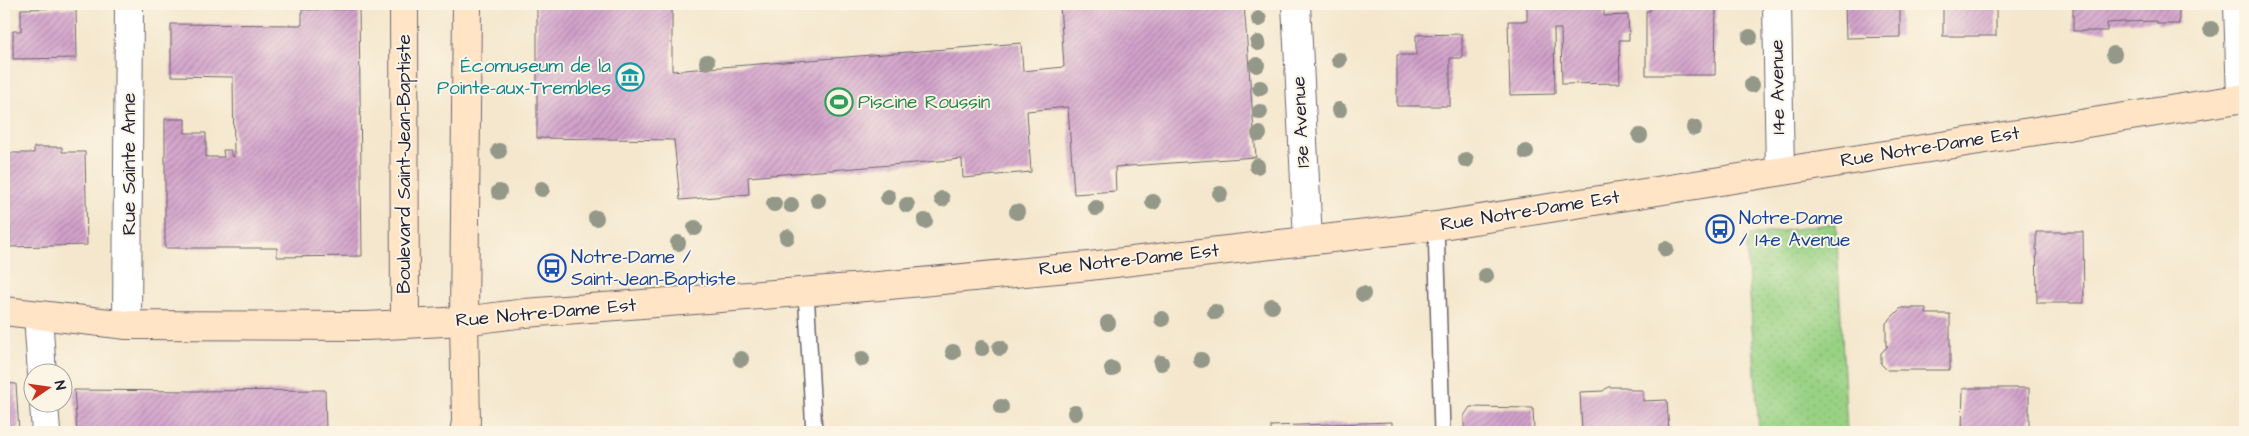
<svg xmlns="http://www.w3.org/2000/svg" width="2249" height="436" font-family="'Architects Daughter',sans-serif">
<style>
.grass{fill:url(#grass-dots);stroke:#5e7a60}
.building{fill:url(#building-hatch)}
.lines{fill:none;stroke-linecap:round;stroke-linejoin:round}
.lane-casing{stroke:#6c676e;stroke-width:18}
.street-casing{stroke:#6c676e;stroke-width:30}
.secondary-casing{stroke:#6c676e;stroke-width:30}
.lane{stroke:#fff;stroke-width:15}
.street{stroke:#fff;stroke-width:28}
.secondary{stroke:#ffe4c6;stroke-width:28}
.tree{fill:#949889}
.labels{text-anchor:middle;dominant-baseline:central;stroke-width:4;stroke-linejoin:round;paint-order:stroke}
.culture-label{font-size:19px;fill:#0d838f;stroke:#fcf5e5;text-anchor:end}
.street-label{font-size:19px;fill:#22223b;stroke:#fcf5e5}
.leisure-label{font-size:19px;fill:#27864d;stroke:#fcf5e5;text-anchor:start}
.transit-label{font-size:19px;fill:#164399;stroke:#fcf5e5;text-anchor:start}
</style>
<defs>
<pattern id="grass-dots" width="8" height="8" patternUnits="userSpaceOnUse" patternTransform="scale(1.25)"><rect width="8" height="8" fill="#99d284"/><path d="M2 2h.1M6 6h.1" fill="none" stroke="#84b473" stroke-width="1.8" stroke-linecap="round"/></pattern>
<pattern id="building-hatch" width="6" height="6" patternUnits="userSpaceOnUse" patternTransform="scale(1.25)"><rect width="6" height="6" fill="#d2a1cb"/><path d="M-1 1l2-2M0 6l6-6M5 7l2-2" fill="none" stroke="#aa83a6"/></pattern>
</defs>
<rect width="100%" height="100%" fill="#fcf5e5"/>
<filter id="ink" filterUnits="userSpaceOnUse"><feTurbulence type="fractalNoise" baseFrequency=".02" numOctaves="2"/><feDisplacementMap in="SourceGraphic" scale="10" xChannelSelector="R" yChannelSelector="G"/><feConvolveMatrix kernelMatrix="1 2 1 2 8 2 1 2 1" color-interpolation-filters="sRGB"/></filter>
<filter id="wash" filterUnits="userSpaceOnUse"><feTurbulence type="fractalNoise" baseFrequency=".0096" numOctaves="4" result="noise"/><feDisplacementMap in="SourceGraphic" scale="20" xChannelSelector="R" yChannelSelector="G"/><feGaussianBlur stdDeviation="1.12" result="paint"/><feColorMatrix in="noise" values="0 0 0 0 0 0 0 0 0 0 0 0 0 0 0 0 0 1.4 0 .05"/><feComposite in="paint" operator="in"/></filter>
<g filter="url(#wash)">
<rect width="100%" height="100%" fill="#f4e7cd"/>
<polygon class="grass" points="1836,223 1847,432 1759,432 1746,236"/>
<g id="blocks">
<g class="building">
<polygon points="537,4 672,4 672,71 1021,43 1023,71 1064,67 1060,4 1244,4 1256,157 1115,167 1116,191 1074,194 1068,107 1027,111 1031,172 963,178 962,159 748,177 749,194 680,200 674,140 537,138"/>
<polygon points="1527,4 1579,4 1579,7 1604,7 1604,16 1628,15 1629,40 1619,40 1620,83 1562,84 1561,29 1554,29 1555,94 1510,95 1508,21 1527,21"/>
<polygon points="1650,4 1716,4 1715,75 1646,75 1646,11 1650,11"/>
<polygon points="1845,4 1900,4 1900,37 1846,38"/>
<rect x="1943" y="4" width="53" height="32"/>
<polygon points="2073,4 2179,4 2179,24 2157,24 2157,21 2124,22 2107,23 2107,31 2073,31"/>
<polygon points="76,8 77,58 13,59 13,31 21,31 21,9"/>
<polygon points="359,9 362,256 277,257 277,248 165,248 165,119 185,119 185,133 206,133 206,157 224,157 223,150 231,150 231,156 234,157 233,77 171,76 171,24 302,25 302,10"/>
<polygon points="1462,34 1462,58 1450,58 1450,106 1397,106 1397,55 1416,55 1416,35"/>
<polygon points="34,147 62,147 62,152 85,152 87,245 10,247 10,227 4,227 4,148 6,159 10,159 10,153 34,153"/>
<polygon points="2036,232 2083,232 2084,303 2037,303"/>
<polygon points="1901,308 1926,308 1926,314 1950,314 1950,370 1887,370 1881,364 1881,353 1888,346 1886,346 1886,323"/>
<polygon points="4,383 16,384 19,432 4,432"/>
<polygon points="1608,387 1626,387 1631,390 1643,390 1643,401 1667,400 1669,432 1582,432 1580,392 1603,391"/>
<polygon points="1963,388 2029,388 2029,432 1962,432"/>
<polygon points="74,390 193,391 325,390 326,432 77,432"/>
<polygon points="1470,407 1533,408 1534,432 1464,432 1464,416"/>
<polygon points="1392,422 1392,432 1271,432 1271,426"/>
</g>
</g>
</g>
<g filter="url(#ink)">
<use href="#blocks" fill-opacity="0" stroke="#6c676e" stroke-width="1"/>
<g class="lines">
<g class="lane-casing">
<g id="lane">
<polyline points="1436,226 1442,432"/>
<polyline points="806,291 814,432"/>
</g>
</g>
<g class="street-casing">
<g id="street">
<polyline points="1296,4 1308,240"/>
<polyline points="1777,4 1780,171"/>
<polyline points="2238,4 2241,99"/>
<polyline points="38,315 42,374"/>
<polyline points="127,325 129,4"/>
<polyline points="44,404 46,432"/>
</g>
</g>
<g class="secondary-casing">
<g id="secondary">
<polyline points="404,4 405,324"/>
<polyline points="4,311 127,325 366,326 464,321 525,313 879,286 1089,266 1436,226 2245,98"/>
<polyline points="464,432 466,422 464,321 467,4"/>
</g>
</g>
<use href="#lane" class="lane"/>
<use href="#street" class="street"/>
<use href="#secondary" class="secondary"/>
</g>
<g class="tree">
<circle cx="1259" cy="19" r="8"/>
<circle cx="2211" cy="29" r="8"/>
<circle cx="1750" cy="37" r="8"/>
<circle cx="1258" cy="43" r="8"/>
<circle cx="2114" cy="54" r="8"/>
<circle cx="1339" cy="60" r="8"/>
<circle cx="707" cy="62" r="8"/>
<circle cx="1257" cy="65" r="8"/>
<circle cx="1752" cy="85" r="8"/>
<circle cx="1260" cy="88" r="8"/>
<circle cx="1339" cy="110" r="8"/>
<circle cx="1260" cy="112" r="8"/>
<circle cx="1694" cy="128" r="8"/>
<circle cx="1259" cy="134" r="8"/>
<circle cx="1640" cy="136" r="8"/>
<circle cx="499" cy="151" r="8"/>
<circle cx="1526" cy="152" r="8"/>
<circle cx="1466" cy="160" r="8"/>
<circle cx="1257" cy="166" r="8"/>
<circle cx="542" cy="189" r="8"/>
<circle cx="499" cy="192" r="8"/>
<circle cx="1220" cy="194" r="8"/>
<circle cx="888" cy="197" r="8"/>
<circle cx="942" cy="199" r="8"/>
<circle cx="818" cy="200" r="8"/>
<circle cx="1153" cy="202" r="8"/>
<circle cx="774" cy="204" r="8"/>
<circle cx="791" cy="205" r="8"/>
<circle cx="907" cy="205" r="8"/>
<circle cx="1096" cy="208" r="8"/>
<circle cx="1017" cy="212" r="8"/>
<circle cx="596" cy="218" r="8"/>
<circle cx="925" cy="221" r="8"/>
<circle cx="695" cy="228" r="8"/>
<circle cx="787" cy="237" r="8"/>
<circle cx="678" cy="243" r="8"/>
<circle cx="1666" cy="249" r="8"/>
<circle cx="1486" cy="276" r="8"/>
<circle cx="1363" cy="294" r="8"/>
<circle cx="1272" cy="306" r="8"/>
<circle cx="1215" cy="312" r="8"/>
<circle cx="1162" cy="319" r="8"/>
<circle cx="1108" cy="323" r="8"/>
<circle cx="982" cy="348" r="8"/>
<circle cx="1000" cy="348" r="8"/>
<circle cx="953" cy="352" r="8"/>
<circle cx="741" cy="359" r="8"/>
<circle cx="862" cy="359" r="8"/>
<circle cx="1201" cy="360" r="8"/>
<circle cx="1161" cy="363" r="8"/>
<circle cx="1112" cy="369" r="8"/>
<circle cx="1001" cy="407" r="8"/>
<circle cx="1075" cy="413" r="8"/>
</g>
</g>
<defs>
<g id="museum-ring" transform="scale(1.4375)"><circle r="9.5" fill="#fcf5e5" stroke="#0f9aa8" stroke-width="1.5"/><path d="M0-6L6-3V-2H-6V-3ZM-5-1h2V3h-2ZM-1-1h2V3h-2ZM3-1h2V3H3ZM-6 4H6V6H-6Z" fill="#0f9aa8"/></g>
<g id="stadium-ring" transform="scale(1.4375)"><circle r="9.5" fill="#fcf5e5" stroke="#2e9e5b" stroke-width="1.5"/><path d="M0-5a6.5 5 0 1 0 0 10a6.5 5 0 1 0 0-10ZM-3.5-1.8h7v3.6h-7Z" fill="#2e9e5b"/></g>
<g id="bus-ring" transform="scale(1.4375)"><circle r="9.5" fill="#fcf5e5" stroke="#1a4fb4" stroke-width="1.5"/><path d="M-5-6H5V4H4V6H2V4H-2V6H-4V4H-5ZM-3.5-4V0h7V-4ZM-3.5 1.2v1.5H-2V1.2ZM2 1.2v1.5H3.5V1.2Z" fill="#1a4fb4"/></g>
</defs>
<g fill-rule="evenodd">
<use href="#museum-ring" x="630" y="77"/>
<use href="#stadium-ring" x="839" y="102"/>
<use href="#bus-ring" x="1720" y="229"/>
<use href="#bus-ring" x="552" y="268"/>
</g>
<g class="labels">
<g class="culture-label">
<text x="611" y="66">Écomuseum de la<tspan x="611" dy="22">Pointe-aux-Trembles</tspan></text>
</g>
<g class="street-label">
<text transform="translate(1778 87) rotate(-91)">14e Avenue</text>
<text transform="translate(1301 122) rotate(-93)">13e Avenue</text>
<text transform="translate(1930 147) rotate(-9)">Rue Notre-Dame Est</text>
<text transform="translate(129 164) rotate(-90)">Rue Sainte Anne</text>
<text transform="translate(404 164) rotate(-90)">Boulevard Saint-Jean-Baptiste</text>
<text transform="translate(1530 211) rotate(-9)">Rue Notre-Dame Est</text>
<text transform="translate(1129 260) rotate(-6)">Rue Notre-Dame Est</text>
<text transform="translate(546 313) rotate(-5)">Rue Notre-Dame Est</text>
</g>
<g class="leisure-label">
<text x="858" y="102">Piscine Roussin</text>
</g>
<g class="transit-label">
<text x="1739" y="218">Notre-Dame<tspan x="1739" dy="22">/ 14e Avenue</tspan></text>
<text x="571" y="257">Notre-Dame /<tspan x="571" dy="22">Saint-Jean-Baptiste</tspan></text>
</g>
</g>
<rect width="2249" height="436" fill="none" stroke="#fcf5e5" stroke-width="20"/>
<g transform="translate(48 388) rotate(77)"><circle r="24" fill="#fcf5e5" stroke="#a5a1a1"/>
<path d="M0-4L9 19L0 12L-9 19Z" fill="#c8321e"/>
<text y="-8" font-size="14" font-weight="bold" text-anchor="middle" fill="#22223b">N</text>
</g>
</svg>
